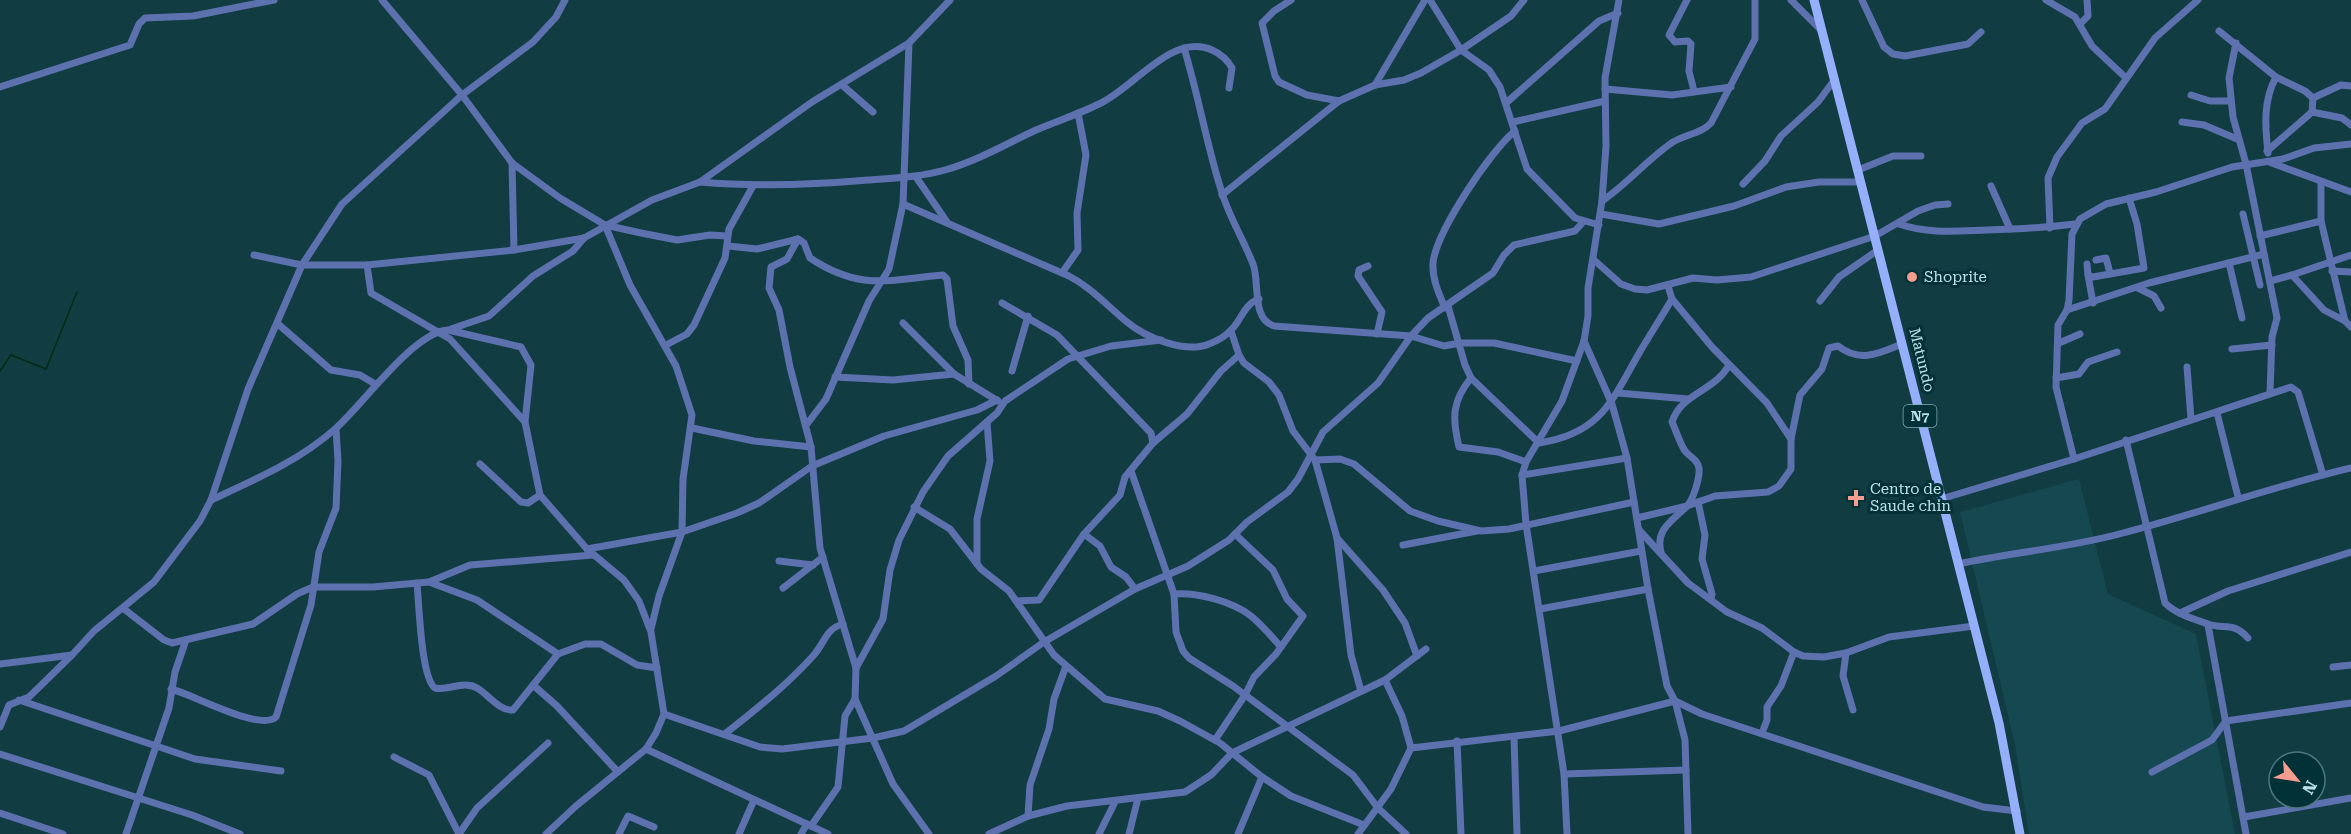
<svg xmlns="http://www.w3.org/2000/svg" width="2351" height="834" font-family="'Roboto Serif',serif">
<style>
.built{fill:#154850}
.lines{fill:none;stroke-linecap:round;stroke-linejoin:round}
.stream{stroke:#052b11;stroke-width:1.5}
.minor{stroke:#5d71ae;stroke-width:7}
.major{stroke:#96affa;stroke-width:9}
.poi-dot{fill:#f59d8e;stroke:#033138;stroke-width:2}
.labels{text-anchor:middle;dominant-baseline:central;stroke-width:6;stroke-linejoin:round;paint-order:stroke}
.shield{fill:#033138;stroke:#84acb2;stroke-width:1.5}
.shield-label{font-size:14px;font-weight:bold;fill:#bbe1e7}
.poi-label{font-size:15px;fill:#bbe1e7;stroke:#033138;text-anchor:start}
.street-label{font-size:15px;fill:#bbe1e7;stroke:#033138}
</style>
<rect width="100%" height="100%" fill="#103c42"/>
<polygon class="built" points="2079,479 2108,594 2196,634 2235,834 2029,834 2015,745 1960,512"/>
<g class="lines">
<polyline class="stream" points="0,371 11,355 46,369 77,292"/>
<g class="minor">
<polyline points="382,0 462,95 512,163 560,198 605,225 641,233 677,240 710,235 727,236"/>
<polyline points="1291,0 1274,11 1262,23 1275,76 1279,82 1307,95 1339,101"/>
<polyline points="1430,0 1461,50 1489,70 1500,87 1527,169 1575,218 1599,225"/>
<polyline points="1687,0 1669,35 1675,42 1688,41 1691,44 1689,71 1694,91"/>
<polyline points="1791,0 1821,30"/>
<polyline points="1862,0 1884,47 1893,54 1905,56 1968,44 1981,32"/>
<polyline points="2046,0 2075,17 2092,46 2126,78"/>
<polyline points="2081,23 2088,16 2087,0"/>
<polyline points="2219,31 2276,77 2305,91 2313,98 2312,112 2267,151"/>
<polyline points="2236,43 2229,78 2233,117 2246,164 2277,318 2272,337 2270,393"/>
<path d="M1184 48C1199 97 1207 148 1223 196 1231 220 1244 241 1253 264 1260 282 1251 319 1274 326L1411 336 1444 346 1460 343H1494L1577 361"/>
<polyline points="842,85 873,112"/>
<polyline points="1375,85 1425,0"/>
<polyline points="0,87 130,45 139,24 145,18 193,16 274,0"/>
<polyline points="1605,89 1672,95 1731,87"/>
<polyline points="2191,95 2210,101 2231,101"/>
<polyline points="2313,98 2341,85 2351,86"/>
<polyline points="1506,103 1599,21 1618,13"/>
<polyline points="2312,112 2342,118 2351,125"/>
<polyline points="1513,122 1605,101"/>
<polyline points="2182,122 2204,125 2237,139"/>
<path d="M2268 153C2265 126 2263 101 2276 77"/>
<polyline points="2269,162 2351,192"/>
<polyline points="512,163 514,250"/>
<polyline points="1858,170 1893,156 1921,156"/>
<polyline points="916,177 947,222"/>
<path d="M700 182C757 187 811 185 868 180 894 178 920 177 945 170 977 161 1006 144 1036 130 1057 121 1079 114 1099 104 1133 89 1172 32 1212 50 1221 54 1227 59 1232 68L1229 88"/>
<polyline points="2321,182 2321,221 2345,321 2351,327"/>
<polyline points="1743,184 1765,161 1781,136 1818,102 1835,79"/>
<polyline points="1991,186 2010,229"/>
<polyline points="1222,195 1339,101 1375,85 1404,80 1421,73 1461,50 1511,16 1524,0"/>
<path d="M1602 201C1627 184 1646 161 1670 144 1683 134 1700 135 1711 123L1755 39V0"/>
<path d="M903 204 1069 276C1092 288 1107 306 1127 322 1145 337 1185 354 1209 344 1217 341 1226 336 1232 329 1242 319 1244 304 1259 299"/>
<polyline points="1601,214 1659,224 1734,206 1786,187 1819,182 1861,182"/>
<polyline points="2243,214 2260,285"/>
<path d="M1899 224C1928 234 1956 231 1987 230 2017 229 2045 228 2075 224"/>
<polyline points="605,225 630,285 676,366 692,415 683,479 682,532 659,596 651,629"/>
<polyline points="2050,228 2048,178 2057,157 2082,123 2105,109 2155,38 2198,0"/>
<polyline points="2260,236 2321,221"/>
<polyline points="798,239 787,259 771,267 769,288 779,310 790,367 811,447 820,548 856,668 855,699 893,784 929,834"/>
<path d="M728 246 757 249 798 239 804 243 810 258C860 291 888 280 943 275L947 279 953 326 968 360 969 384"/>
<polyline points="254,255 302,265 367,265 514,250 584,238 652,200 700,182 812,102 909,43 950,0"/>
<polyline points="1594,260 1621,284 1635,289 1647,290 1693,278 1717,280 1751,277 1875,236 1918,211 1935,205 1948,204"/>
<polyline points="2096,260 2106,258 2110,273"/>
<polyline points="2229,263 2242,318"/>
<polyline points="2087,264 2088,275 2093,277 2144,268 2137,224 2129,198"/>
<polyline points="367,265 371,293 450,339 525,422 540,495 587,549 624,580 639,601 651,632 664,714 656,733 646,749 576,806 546,834"/>
<polyline points="1368,266 1359,270 1358,276 1382,312 1377,334"/>
<polyline points="2332,271 2351,272"/>
<polyline points="1062,273 1078,250 1077,213 1086,155 1078,113"/>
<polyline points="2088,275 2093,303"/>
<polyline points="2270,281 2292,275"/>
<polyline points="2138,288 2154,296 2161,308"/>
<polyline points="1820,301 1839,277 1878,250"/>
<polyline points="1002,303 1057,335 1151,433 1153,443"/>
<path d="M1448 306 1465 365 1471 378 1539 443C1599 434 1611 403 1638 355 1649 336 1661 318 1672 299"/>
<path d="M1445 308C1439 294 1432 279 1433 263 1436 232 1491 150 1515 131"/>
<polyline points="2067,310 2149,283 2264,254"/>
<polyline points="2345,321 2324,310 2292,275 2351,255"/>
<polyline points="903,323 954,374 998,401"/>
<polyline points="278,324 331,370 360,375 375,384"/>
<polyline points="451,329 489,316 533,276 573,251 584,238"/>
<polyline points="1231,331 1239,355 1244,363 1269,382 1279,395 1293,431 1315,460 1337,538 1351,655 1361,691"/>
<polyline points="1584,341 1612,404 1627,458 1648,589 1667,686 1675,701 1685,740 1688,834"/>
<polyline points="2059,343 2080,334"/>
<polyline points="666,345 687,334 694,325 725,258 729,229 753,186"/>
<polyline points="2232,349 2272,345"/>
<polyline points="2187,367 2191,419"/>
<polyline points="1012,371 1028,316"/>
<polyline points="835,377 893,380 954,374"/>
<path d="M1471 378C1452 401 1452 418 1459 447L1498 452 1526 462"/>
<polyline points="2056,378 2079,374 2088,362 2117,352"/>
<polyline points="1618,393 1688,399"/>
<polyline points="2217,413 2238,497"/>
<polyline points="807,424 826,399 869,301 889,269 903,204 909,43"/>
<polyline points="692,428 754,441 811,447"/>
<path d="M1791 439 1800 395 1822 369 1829 348 1838 346C1860 363 1878 354 1902 344"/>
<path d="M2126 440 2165 603C2176 614 2194 619 2208 624 2224 630 2233 621 2248 638"/>
<polyline points="2074,459 2056,387 2058,325 2067,310 2069,300 2072,234 2080,219 2106,204 2156,192 2232,167 2283,159 2314,148 2351,144"/>
<polyline points="1315,460 1340,459 1354,464 1410,511 1438,521 1481,531 1509,529 1634,502"/>
<polyline points="480,464 521,502 528,503 540,495"/>
<polyline points="1131,471 1174,594 1176,632 1183,651 1189,658 1233,686 1353,775 1378,808 1406,834"/>
<polyline points="1522,475 1627,458"/>
<polyline points="1941,499 2074,459 2291,387 2298,392 2323,475"/>
<path d="M211 500C254 480 299 461 335 429 362 406 413 332 448 330L521 347 531 365 525 422"/>
<polyline points="1698,502 1705,535 1702,559 1712,594 1711,599"/>
<polyline points="914,507 950,529 981,569 1009,591 1054,655 1105,699 1158,711 1180,721 1220,743 1262,777 1291,796 1364,825"/>
<polyline points="1637,518 1687,506 1715,496 1768,492 1779,486 1791,469 1791,439 1767,403 1712,347 1672,299 1668,286"/>
<polyline points="1639,530 1688,583 1727,612 1762,628 1794,652 1803,656 1824,657 1846,653 1889,637 1974,626"/>
<polyline points="1084,534 1100,546 1111,567 1126,577 1135,589"/>
<polyline points="1337,538 1383,590 1405,623 1417,656"/>
<polyline points="1403,545 1477,531"/>
<polyline points="587,549 682,532 737,513 759,503 812,466 884,436 977,410 997,400"/>
<path d="M1661 552C1655 530 1672 521 1686 507 1693 501 1700 478 1699 468 1698 460 1690 457 1685 451 1681 446 1675 428 1672 422 1681 393 1714 392 1729 365"/>
<polyline points="779,561 813,565"/>
<polyline points="977,564 977,519 990,461 987,422"/>
<path d="M1958 564C2013 552 2069 548 2123 533 2200 513 2274 486 2351 468"/>
<polyline points="1534,571 1641,551"/>
<polyline points="429,582 470,565 593,555"/>
<path d="M417 583C419 603 421 678 435 688 449 691 463 680 477 688 489 695 499 711 513 710L558 654 585 644H601L637 665 657 668"/>
<polyline points="783,588 823,557"/>
<path d="M1174 594C1196 592 1232 601 1251 616 1262 625 1271 636 1281 647"/>
<polyline points="1017,601 1039,600 1084,534 1120,495 1125,477 1153,443 1187,414 1221,371 1239,355"/>
<polyline points="124,609 164,640 172,643 253,624 297,594 313,587 373,587 429,582 477,600 558,654"/>
<polyline points="1540,609 1648,589"/>
<polyline points="2180,613 2228,591 2351,552"/>
<polyline points="2208,625 2246,834"/>
<polyline points="1846,653 1843,676 1853,710"/>
<polyline points="0,664 72,655 94,631 154,582 200,521 211,500 248,389 302,265 342,204 462,95 533,42 556,17 565,0"/>
<polyline points="2333,667 2351,665"/>
<polyline points="856,668 883,619 890,570 899,540 923,492 948,456 997,413 1005,401 1068,359 1111,346 1161,340"/>
<polyline points="533,685 557,706 618,772"/>
<path d="M171 689C192 694 260 732 276 717L311 605 319 552 336 508 338 461 336 429"/>
<polyline points="19,700 195,759 281,771"/>
<polyline points="664,714 760,747 782,749 873,738 904,731 996,676 1044,642 1135,589 1188,566 1229,540 1247,522 1288,492 1298,479 1323,432 1378,383 1411,336 1428,318 1493,273 1504,255 1514,245 1575,231 1583,222"/>
<polyline points="0,727 9,705 29,697 72,655"/>
<polyline points="1762,733 1767,720 1767,707 1781,686 1794,652"/>
<path d="M725 734C756 709 786 686 813 656 825 643 825 629 843 624"/>
<polyline points="1514,737 1517,834"/>
<polyline points="1215,740 1245,695 1254,677 1276,654 1303,616 1287,599 1273,570 1235,534"/>
<polyline points="1457,741 1461,834"/>
<polyline points="1411,748 1559,731 1675,701 1702,714 1983,807 2017,811"/>
<polyline points="646,749 828,834"/>
<polyline points="0,754 192,815 240,834"/>
<polyline points="394,757 429,775 459,834"/>
<polyline points="2152,772 2212,740 2226,721 2351,703"/>
<polyline points="1564,774 1686,770"/>
<polyline points="0,813 63,834"/>
<polyline points="1028,816 1030,785 1049,729 1054,699 1066,666"/>
<polyline points="2244,817 2351,798"/>
<polyline points="811,826 838,787 845,716 855,699"/>
<polyline points="126,834 169,708 175,672 186,640"/>
<polyline points="459,834 477,808 548,743"/>
<polyline points="619,834 628,816 654,827"/>
<polyline points="739,834 754,800"/>
<polyline points="801,834 807,824"/>
<polyline points="989,834 1028,816 1067,806 1185,792 1211,775 1232,753 1385,680 1426,649"/>
<polyline points="1099,834 1115,802"/>
<polyline points="1129,834 1138,798"/>
<polyline points="1238,834 1262,777"/>
<polyline points="1358,834 1391,789 1411,748 1402,716 1385,680"/>
<polyline points="1567,834 1564,774 1526,524 1522,475 1526,462 1562,401 1584,341 1588,316 1588,288 1602,201 1606,146 1605,78 1619,0"/>
</g>
<polyline class="major" points="1814,0 1999,723 2020,834"/>
</g>
<g class="poi-dot">
<circle cx="1912" cy="277" r="6"/>
<path d="M1853 489h6v6h6v6h-6v6h-6v-6h-6v-6h6z"/>
</g>
<g class="labels">
<rect class="shield" x="1903.5" y="405" width="33" height="22" rx="4.5"/>
<g class="shield-label">
<text x="1920" y="416">N7</text>
</g>
<g class="poi-label">
<text x="1924" y="277">Shoprite</text>
<text x="1870" y="489">Centro de<tspan x="1870" dy="17">Saude chin</tspan></text>
</g>
<g class="street-label">
<text transform="translate(1922 360) rotate(76)">Matundo</text>
</g>
</g>
<g transform="translate(2297 780) rotate(120)"><circle r="28" fill="#033138" stroke="#4d777e" stroke-width="1.5"/>
<path d="M0-4.5L10 22L0 15L-10 22Z" fill="#f59d8e"/>
<text y="-9" font-size="16" font-weight="bold" text-anchor="middle" fill="#bbe1e7">N</text>
</g>
</svg>
